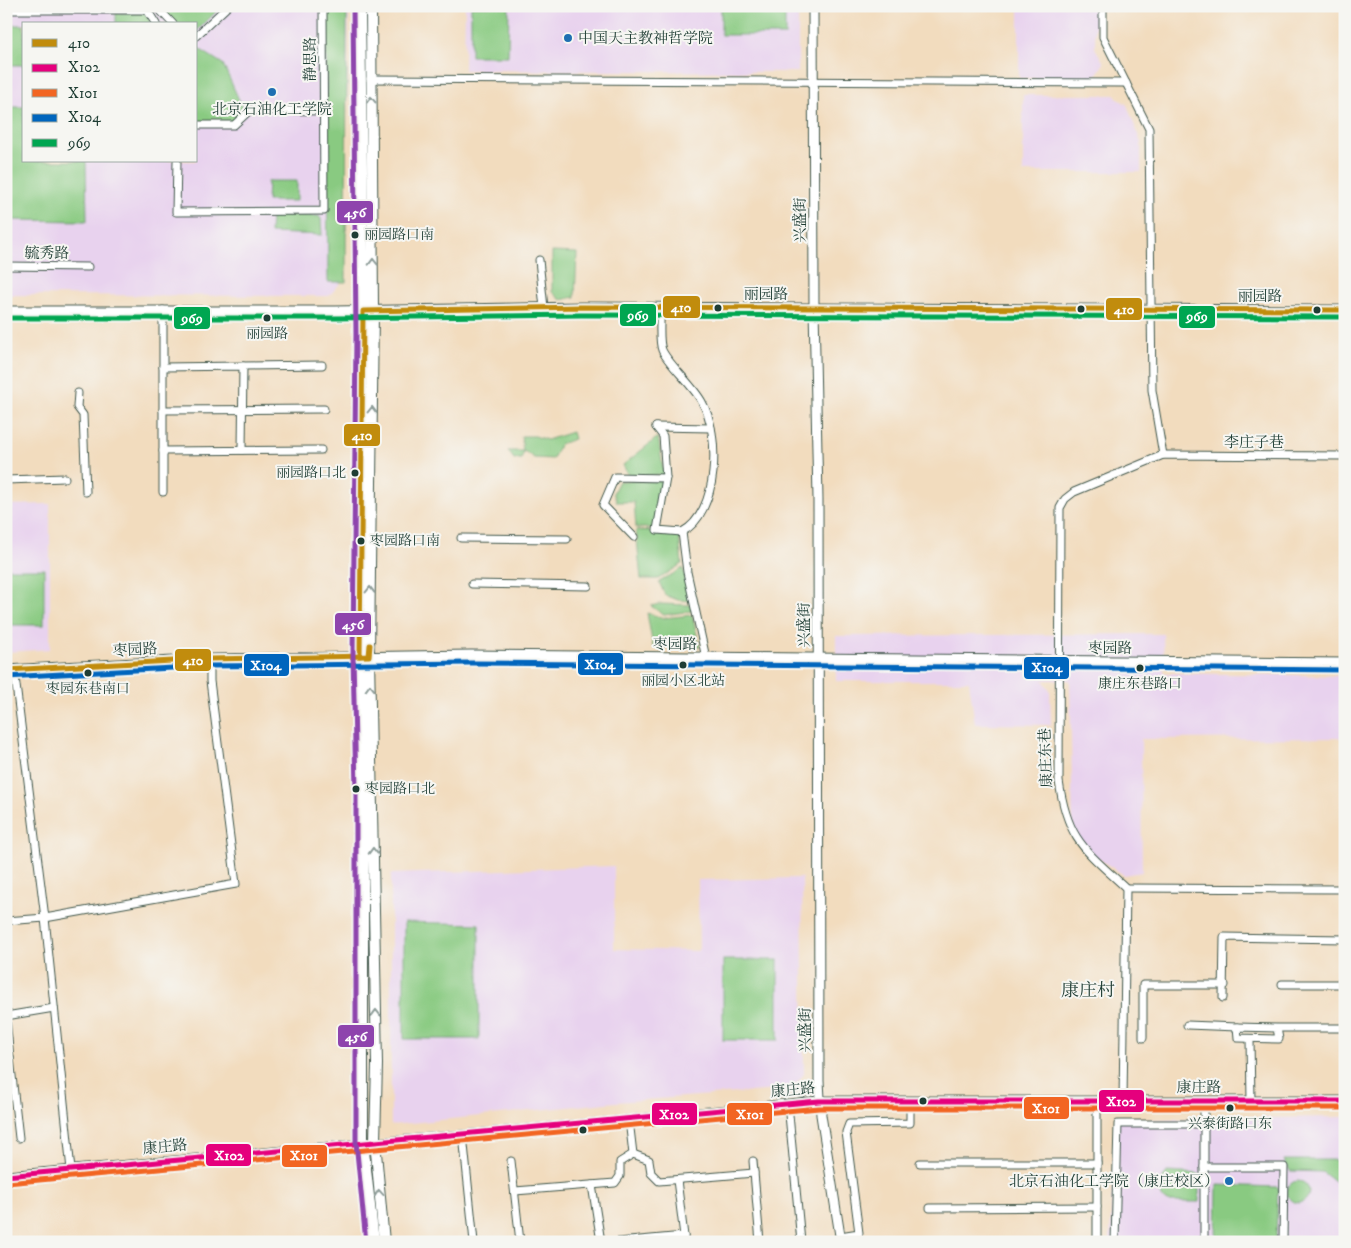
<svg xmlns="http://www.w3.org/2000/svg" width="1351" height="1248" font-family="'IM FELL DW Pica','Noto Serif SC',serif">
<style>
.built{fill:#e8d2ee;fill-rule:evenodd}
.green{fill:#89ca81;stroke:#54845a}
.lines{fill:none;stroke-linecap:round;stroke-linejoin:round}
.minor-casing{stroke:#3f5549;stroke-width:9}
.tertiary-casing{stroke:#3f5549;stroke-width:11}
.secondary-casing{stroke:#3f5549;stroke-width:12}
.minor{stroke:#fff;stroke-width:7}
.tertiary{stroke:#fff;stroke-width:9}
.secondary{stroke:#fff;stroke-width:10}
.bus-1-casing{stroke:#f6f6f2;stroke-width:9}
.bus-2-casing{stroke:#f6f6f2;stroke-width:9}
.bus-3-casing{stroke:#f6f6f2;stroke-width:9}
.bus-4-casing{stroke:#f6f6f2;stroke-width:9}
.bus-5-casing{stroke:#f6f6f2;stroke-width:9}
.bus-6-casing{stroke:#f6f6f2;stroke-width:9}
.bus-1{stroke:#c18c0d;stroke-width:5}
.bus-2{stroke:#e5007d;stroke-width:5}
.bus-3{stroke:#f26522;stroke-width:5}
.bus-4{stroke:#0065bd;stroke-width:5}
.bus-5{stroke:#00a651;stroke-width:5}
.bus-6{stroke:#8e44ad;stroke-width:5}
.oneway{stroke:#8f9e9a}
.poi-dot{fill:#1f6fb2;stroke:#f6f6f2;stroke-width:2}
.bus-dot{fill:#1f3d34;stroke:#f6f6f2;stroke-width:2}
.labels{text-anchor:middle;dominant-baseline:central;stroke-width:4;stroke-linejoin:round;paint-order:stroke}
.bus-label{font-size:14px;fill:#1f3d34;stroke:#f6f6f2}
.poi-label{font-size:15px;fill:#1f3d34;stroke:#f6f6f2;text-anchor:start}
.street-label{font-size:15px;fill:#1f3d34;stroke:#f6f6f2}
.quarter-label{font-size:18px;fill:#1f3d34;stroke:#f6f6f2}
.line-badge{stroke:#f6f6f2;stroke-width:2}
.badge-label{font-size:14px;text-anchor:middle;font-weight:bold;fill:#fff}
</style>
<rect width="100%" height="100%" fill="#f6f6f2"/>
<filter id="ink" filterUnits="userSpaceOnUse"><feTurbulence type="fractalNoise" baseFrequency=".02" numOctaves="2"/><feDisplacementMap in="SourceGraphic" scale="10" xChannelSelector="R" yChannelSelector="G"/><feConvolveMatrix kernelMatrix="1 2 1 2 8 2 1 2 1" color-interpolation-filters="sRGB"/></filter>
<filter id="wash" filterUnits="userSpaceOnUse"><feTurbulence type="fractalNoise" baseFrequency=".0096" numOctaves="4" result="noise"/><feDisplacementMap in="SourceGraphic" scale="20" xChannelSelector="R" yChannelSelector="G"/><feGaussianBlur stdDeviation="1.12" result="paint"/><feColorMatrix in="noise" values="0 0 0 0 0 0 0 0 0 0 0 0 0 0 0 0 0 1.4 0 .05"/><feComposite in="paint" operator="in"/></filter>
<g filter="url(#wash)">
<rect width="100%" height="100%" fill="#f2dcbe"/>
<g class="built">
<path d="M6 6H349L344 279 329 296 6 295ZM24 24H196V161H24Z"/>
<polygon points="465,6 798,6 798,72 464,70"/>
<polygon points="1019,6 1095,6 1095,48 1104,63 1094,78 1019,78"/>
<polygon points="1023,95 1114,95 1127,105 1141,143 1141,172 1023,172"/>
<polygon points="50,504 50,649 6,652 6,505"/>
<polygon points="1163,634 1164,673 1345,676 1345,738 1141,739 1142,872 1124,875 1086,851 1073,834 1070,680 1043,680 1050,690 1051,725 975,724 969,681 836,681 836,636"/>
<polygon points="614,866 614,949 699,951 698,880 802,878 804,1074 792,1089 616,1102 391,1125 391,874"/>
<polygon points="1345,1117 1345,1242 1110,1242 1115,1120"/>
</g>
<g class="green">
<polygon points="159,6 222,6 196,32 196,24 176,24"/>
<polygon points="326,6 347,6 346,282 328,282"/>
<polygon points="471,6 509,6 508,56 471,56"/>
<rect x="721" y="6" width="64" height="29"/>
<polygon points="116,13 145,13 152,24 116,24"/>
<rect x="6" y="25" width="18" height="40"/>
<polygon points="196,47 223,64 244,111 233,122 196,122"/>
<polygon points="10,107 24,107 24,161 86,161 87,221 9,220"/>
<polygon points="268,181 297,181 297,201 267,201"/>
<polygon points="271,215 319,216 321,219 322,235 270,233"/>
<polygon points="552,252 577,253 575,297 561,300 552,292"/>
<polygon points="572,432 574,439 560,444 553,459 534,458 524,451 521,459 514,459 508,451 523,451 521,436 535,436 547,440"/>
<polygon points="658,437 664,475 628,475 623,465"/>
<polygon points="619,481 664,481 655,528 636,528 634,502 617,502 613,493"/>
<polygon points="636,530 654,531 654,535 679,536 682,564 658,579 641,579"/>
<polygon points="683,568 691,601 678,600 665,595 659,582"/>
<rect x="6" y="569" width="38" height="56"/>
<polygon points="659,604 691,605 692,611 664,615 651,606"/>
<polygon points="647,613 663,618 692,615 700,647 653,647"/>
<polygon points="404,922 479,924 479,1039 404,1039"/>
<rect x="723" y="960" width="55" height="80"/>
<polygon points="1284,1160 1337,1160 1337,1183 1322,1172 1290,1171"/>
<path d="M1167 1172 1199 1174V1202H1167C1156 1195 1160 1181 1167 1172Z"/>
<circle cx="1298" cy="1192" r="11"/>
<polygon points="1217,1185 1278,1187 1276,1242 1216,1242"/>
</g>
</g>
<g filter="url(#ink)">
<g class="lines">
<g class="minor-casing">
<g id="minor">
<polyline points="156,6 173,24"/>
<polyline points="1103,6 1103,37 1149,129 1152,390 1163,455"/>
<polyline points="6,10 147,10"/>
<polyline points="147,10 156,24"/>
<polyline points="196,36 228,6"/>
<polyline points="370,79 1126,83"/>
<polyline points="196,125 234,125 250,110 323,111"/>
<polyline points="177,161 176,212 324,211 323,6"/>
<polyline points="539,260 544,308"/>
<polyline points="6,266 88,267"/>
<path d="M660 308C661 320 658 339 662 350 668 364 693 385 702 402 721 434 719 513 682 532L687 572 706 658"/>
<polyline points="243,366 322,365"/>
<polyline points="163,367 243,366 242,450"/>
<polyline points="78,393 77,407 83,415 86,492"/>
<polyline points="163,410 324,409"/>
<polyline points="656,427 711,428"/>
<polyline points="163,451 321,450"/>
<polyline points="666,478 657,530 682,532"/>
<polyline points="6,480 65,478"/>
<polyline points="163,492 163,310"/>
<polyline points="634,537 603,505 615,477 666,478 663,436 656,427"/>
<polyline points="461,538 567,539"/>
<polyline points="472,584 588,586"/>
<polyline points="14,669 45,918 71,1170"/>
<polyline points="1126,888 1345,889"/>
<polyline points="6,921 45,918 236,884 210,681 210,659"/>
<polyline points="1282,984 1345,984"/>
<polyline points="1223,998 1224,937 1345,939"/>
<polyline points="6,1016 54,1008"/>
<polyline points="6,1019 10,1058 7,1058"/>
<polyline points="1187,1025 1237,1027"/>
<polyline points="1277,1028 1237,1027 1238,1038 1279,1039 1277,1028 1345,1028"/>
<polyline points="1143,1038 1143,985 1225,985"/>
<polyline points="1250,1039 1251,1101"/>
<polyline points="10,1058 19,1138"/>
<path d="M1123 1101 1126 888C1085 850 1067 840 1059 781L1060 508 1065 499 1074 492 1163 455 1345 456"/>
<polyline points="1204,1101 1204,1242"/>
<polyline points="788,1104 801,1242"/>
<polyline points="629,1120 633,1154"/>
<polyline points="463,1135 474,1242"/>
<polyline points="511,1161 520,1242"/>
<polyline points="753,1161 760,1242"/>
<polyline points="920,1163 1097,1163"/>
<polyline points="1204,1167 1284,1167 1283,1242"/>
<polyline points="677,1180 684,1236"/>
<polyline points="592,1185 601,1242"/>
<polyline points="515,1191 615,1183 620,1176 620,1162 633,1154 649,1160 651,1173 659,1181 754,1173"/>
<polyline points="930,1208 1097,1207"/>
<polyline points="840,1236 859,1233 846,1132 849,1124 910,1123 910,1101"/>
<polyline points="618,1242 684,1236 684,1242"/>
<polyline points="1097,1242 1097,1101"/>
<polyline points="1115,1242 1118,1124 1204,1124"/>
</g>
</g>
<g class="tertiary-casing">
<g id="tertiary">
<polyline points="813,6 814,308 818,499 819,1081 821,1115 841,1242"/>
<polyline points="6,311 335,311 581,307 1345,310"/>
<polyline points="6,670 210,659 471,655 1345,663"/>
<polyline points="6,1176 629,1120 819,1101 1345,1101"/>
</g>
</g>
<g class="secondary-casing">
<g id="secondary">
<polyline points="360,6 364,334 360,656 363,789 363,1142 374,1242"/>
<polyline points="371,6 373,311 369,656 377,1064 375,1141 384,1242"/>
</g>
</g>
<use href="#minor" class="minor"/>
<use href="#tertiary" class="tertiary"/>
<use href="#secondary" class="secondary"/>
<g class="bus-1-casing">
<g id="bus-1">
<polyline points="360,656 363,311 581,307 1345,310"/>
<polyline points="6,670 210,659 369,656 370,645"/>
</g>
</g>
<g class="bus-2-casing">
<polyline id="bus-2" points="6,1176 819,1101 1345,1101"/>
</g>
<g class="bus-3-casing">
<polyline id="bus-3" points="7,1183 819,1108 1345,1108"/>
</g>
<g class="bus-4-casing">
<polyline id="bus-4" points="6,677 210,666 471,663 1345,670"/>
</g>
<g class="bus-5-casing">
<polyline id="bus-5" points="6,318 335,318 581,315 1345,317"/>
</g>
<g class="bus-6-casing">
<polyline id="bus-6" points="353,6 356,334 353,656 356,789 356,1142 366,1242"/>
</g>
<use href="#bus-1" class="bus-1"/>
<use href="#bus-2" class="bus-2"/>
<use href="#bus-3" class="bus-3"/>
<use href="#bus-4" class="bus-4"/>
<use href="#bus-5" class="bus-5"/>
<use href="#bus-6" class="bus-6"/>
</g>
<defs><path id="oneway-chevron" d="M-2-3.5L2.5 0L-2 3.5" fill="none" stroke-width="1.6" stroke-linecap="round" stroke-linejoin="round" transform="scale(1.25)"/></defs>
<g class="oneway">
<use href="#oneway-chevron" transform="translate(371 100) rotate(-91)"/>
<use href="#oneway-chevron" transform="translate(373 262) rotate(-91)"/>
<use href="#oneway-chevron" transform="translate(372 410) rotate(-89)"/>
<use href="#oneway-chevron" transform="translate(370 590) rotate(-89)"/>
<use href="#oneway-chevron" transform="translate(370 688) rotate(-91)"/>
<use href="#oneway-chevron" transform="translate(373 851) rotate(-91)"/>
<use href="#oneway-chevron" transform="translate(376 1013) rotate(-91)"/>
<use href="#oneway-chevron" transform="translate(379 1193) rotate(-95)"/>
</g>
</g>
<g class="poi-dot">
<circle cx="568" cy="38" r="5"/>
<circle cx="272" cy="92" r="5"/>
<circle cx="1229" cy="1181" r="5"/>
</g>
<g class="bus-dot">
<circle cx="355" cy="235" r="4.5"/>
<circle cx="718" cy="308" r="4.5"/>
<circle cx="1081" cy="309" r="4.5"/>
<circle cx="1317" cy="310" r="4.5"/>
<circle cx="267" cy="318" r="4.5"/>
<circle cx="355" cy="473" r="4.5"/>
<circle cx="361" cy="541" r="4.5"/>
<circle cx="683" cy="665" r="4.5"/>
<circle cx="1140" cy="668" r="4.5"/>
<circle cx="88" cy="673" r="4.5"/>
<circle cx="356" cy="789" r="4.5"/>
<circle cx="923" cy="1101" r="4.5"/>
<circle cx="1230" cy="1108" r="4.5"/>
<circle cx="583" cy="1130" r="4.5"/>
</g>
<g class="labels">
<g class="bus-label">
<text x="364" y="235" text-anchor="start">丽园路口南</text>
<text x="267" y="334">丽园路</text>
<text x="346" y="473" text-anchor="end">丽园路口北</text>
<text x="370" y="541" text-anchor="start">枣园路口南</text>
<text x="683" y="681">丽园小区北站</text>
<text x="1140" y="684">康庄东巷路口</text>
<text x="88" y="689">枣园东巷南口</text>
<text x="365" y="789" text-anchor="start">枣园路口北</text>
<text x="1230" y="1124">兴泰街路口东</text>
</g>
<g class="poi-label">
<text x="578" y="38">中国天主教神哲学院</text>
<text x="272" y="109" text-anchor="middle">北京石油化工学院</text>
<text x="1219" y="1181" text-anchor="end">北京石油化工学院（康庄校区）</text>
</g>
<g class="street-label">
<text transform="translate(310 59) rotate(-90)">静思路</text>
<text transform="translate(800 220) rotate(-90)">兴盛街</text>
<text x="47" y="253">毓秀路</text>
<text x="766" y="294">丽园路</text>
<text x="1260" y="296">丽园路</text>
<text x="1254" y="442">李庄子巷</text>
<text transform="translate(804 625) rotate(-90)">兴盛街</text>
<text x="675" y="644">枣园路</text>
<text x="1110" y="648">枣园路</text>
<text transform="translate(135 650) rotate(-3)">枣园路</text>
<text transform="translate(1046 758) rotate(-92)">康庄东巷</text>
<text transform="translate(805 1030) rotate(-90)">兴盛街</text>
<text x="1199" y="1087">康庄路</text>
<text transform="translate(793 1090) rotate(-5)">康庄路</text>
<text transform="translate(165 1147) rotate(-5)">康庄路</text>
</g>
<g class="quarter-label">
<text x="1088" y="991">康庄村</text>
</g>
</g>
<g class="line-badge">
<rect x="336" y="200" width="38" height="24" rx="5" fill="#8e44ad"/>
<rect x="662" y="295" width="39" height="24" rx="5" fill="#c18c0d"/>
<rect x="1105" y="297" width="38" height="24" rx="5" fill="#c18c0d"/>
<rect x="619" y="303" width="38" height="24" rx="5" fill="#00a651"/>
<rect x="1178" y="305" width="38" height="24" rx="5" fill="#00a651"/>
<rect x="173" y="306" width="38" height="24" rx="5" fill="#00a651"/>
<rect x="343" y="423" width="38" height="24" rx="5" fill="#c18c0d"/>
<rect x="334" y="612" width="38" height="24" rx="5" fill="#8e44ad"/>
<rect x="174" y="648" width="38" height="24" rx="5" fill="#c18c0d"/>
<rect x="577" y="652" width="47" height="24" rx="5" fill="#0065bd"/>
<rect x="243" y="653" width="47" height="24" rx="5" fill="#0065bd"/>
<rect x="1023" y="656" width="47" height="24" rx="5" fill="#0065bd"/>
<rect x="337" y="1024" width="38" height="24" rx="5" fill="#8e44ad"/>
<rect x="1098" y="1089" width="47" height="24" rx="5" fill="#e5007d"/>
<rect x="1023" y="1096" width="47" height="24" rx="5" fill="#f26522"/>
<rect x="651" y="1102" width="47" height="24" rx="5" fill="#e5007d"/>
<rect x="726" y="1102" width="47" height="24" rx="5" fill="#f26522"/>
<rect x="205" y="1143" width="47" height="24" rx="5" fill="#e5007d"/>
<rect x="281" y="1144" width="47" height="24" rx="5" fill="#f26522"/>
</g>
<g class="badge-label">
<text x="355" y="217">456</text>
<text x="681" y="312">410</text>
<text x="1124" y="314">410</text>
<text x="638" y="320">969</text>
<text x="1197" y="321">969</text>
<text x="192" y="323">969</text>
<text x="362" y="440">410</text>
<text x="353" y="629">456</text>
<text x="193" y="665">410</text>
<text x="600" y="669">X104</text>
<text x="266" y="670">X104</text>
<text x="1047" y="672">X104</text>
<text x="356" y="1041">456</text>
<text x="1121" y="1106">X102</text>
<text x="1046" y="1113">X101</text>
<text x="674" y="1119">X102</text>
<text x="750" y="1119">X101</text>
<text x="229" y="1160">X102</text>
<text x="304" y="1160">X101</text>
</g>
<rect width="1351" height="1248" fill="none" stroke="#f6f6f2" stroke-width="25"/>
<rect x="22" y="22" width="175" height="140" fill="#f6f6f2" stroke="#a0aca6"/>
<rect x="32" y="39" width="25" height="8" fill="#c18c0d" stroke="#a0aca6"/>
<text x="68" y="48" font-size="15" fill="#1f3d34">410</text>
<rect x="32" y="64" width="25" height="8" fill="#e5007d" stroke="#a0aca6"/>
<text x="68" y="72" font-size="15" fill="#1f3d34">X102</text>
<rect x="32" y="89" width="25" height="8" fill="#f26522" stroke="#a0aca6"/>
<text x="68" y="98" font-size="15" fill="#1f3d34">X101</text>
<rect x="32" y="114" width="25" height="8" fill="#0065bd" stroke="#a0aca6"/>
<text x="68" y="122" font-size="15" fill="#1f3d34">X104</text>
<rect x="32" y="139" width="25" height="8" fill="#00a651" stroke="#a0aca6"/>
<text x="68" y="148" font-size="15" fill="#1f3d34">969</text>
</svg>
